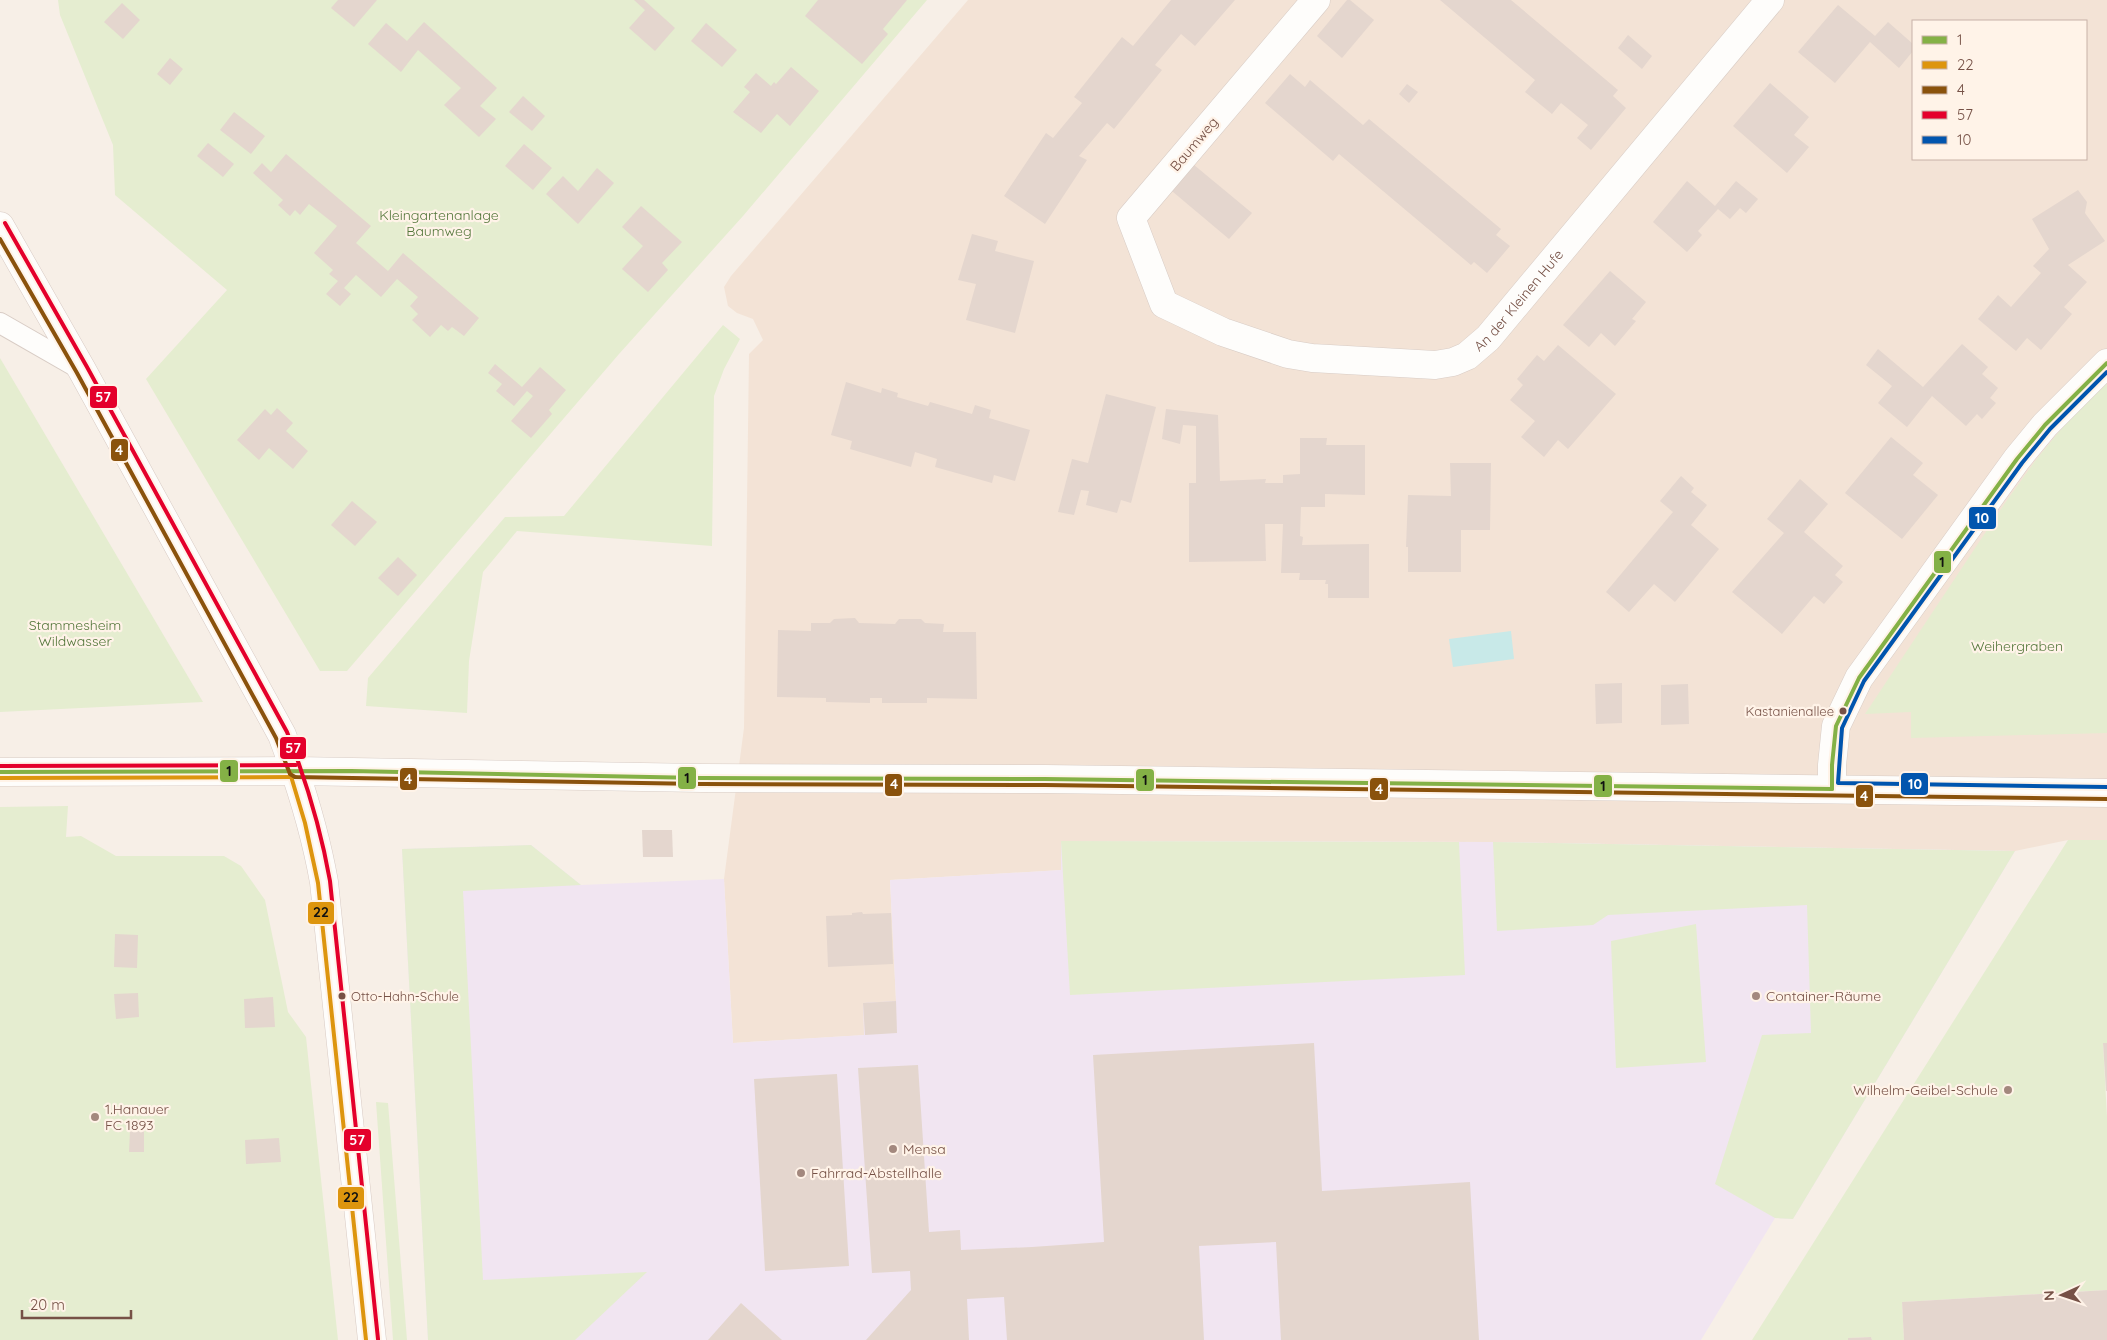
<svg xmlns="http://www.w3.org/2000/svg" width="2107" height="1340" font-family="Quicksand,sans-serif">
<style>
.residential{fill:#f3e3d6;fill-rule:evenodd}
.education{fill:#f1e5f1}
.green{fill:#e5edd0}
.water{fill:#c8e9e8}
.building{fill:#e4d6ce}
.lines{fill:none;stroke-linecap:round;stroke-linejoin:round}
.service-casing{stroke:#d8ccc5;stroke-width:22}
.minor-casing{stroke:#d8ccc5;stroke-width:29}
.tertiary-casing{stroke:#d8ccc5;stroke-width:29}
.secondary-casing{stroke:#d8cac3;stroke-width:29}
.service{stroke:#fefdfb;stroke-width:20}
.minor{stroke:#fefdfb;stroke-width:28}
.tertiary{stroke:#fefdfb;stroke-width:28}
.secondary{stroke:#fefdfb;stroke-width:28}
.bus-1-casing{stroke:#fff3e8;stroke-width:8}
.bus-2-casing{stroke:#fff3e8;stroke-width:8}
.bus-3-casing{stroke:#fff3e8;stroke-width:8}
.bus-4-casing{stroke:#fff3e8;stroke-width:8}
.bus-5-casing{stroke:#fff3e8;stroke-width:8}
.bus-1{stroke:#84b146;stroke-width:4}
.bus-2{stroke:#dd950e;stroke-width:4}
.bus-3{stroke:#8a520c;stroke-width:4}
.bus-4{stroke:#e4002b;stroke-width:4}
.bus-5{stroke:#0155ae;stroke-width:4}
.bus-dot{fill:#765146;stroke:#fff3e8;stroke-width:2}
.poi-dot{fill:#a3887e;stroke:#fff3e8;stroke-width:2}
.labels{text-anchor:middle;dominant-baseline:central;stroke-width:4.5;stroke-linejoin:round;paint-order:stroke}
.bus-label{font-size:13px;fill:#765146;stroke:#fff3e8;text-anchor:end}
.street-label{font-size:14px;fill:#765146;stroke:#fff3e8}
.park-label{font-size:14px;fill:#54773b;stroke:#fff3e8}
.poi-label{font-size:14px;fill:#765146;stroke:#fff3e8;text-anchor:start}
.line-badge{stroke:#fff3e8;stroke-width:2}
.badge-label{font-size:14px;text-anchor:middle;font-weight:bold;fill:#fff}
.pale-badge-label{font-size:14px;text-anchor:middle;font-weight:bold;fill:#111}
</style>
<rect width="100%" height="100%" fill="#f7efe7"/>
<path class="residential" d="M968 0H2107V840H2068L2015 851 1493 842 1061 841 1062 870 890 880 896 1001 865 1035 733 1043 724 879 744 728 749 354 763 340 753 319 737 313 728 306 724 287 731 276ZM1913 21H2086V159H1913Z"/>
<polygon class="education" points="1061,841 1493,842 2015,851 1793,1219 1775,1218 1701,1340 428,1340 402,849 531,845 581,885 724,879 733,1043 864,1035 863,1003 896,1001 890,880 1061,870"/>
<g class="green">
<polygon points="58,0 927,0 743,216 619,354 347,671 320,671 146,379 227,290 115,195 113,145 60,15"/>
<polygon points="723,325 740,339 724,369 714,396 712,546 517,531 483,572 469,661 467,713 366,706 368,678 505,517 564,516"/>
<polygon points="0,358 203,702 0,712"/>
<polygon points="2107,383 2107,733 1911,738 1911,712 1865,714 2005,503 2035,461 2067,422"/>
<polygon points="68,806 66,837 81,836 116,856 224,856 241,866 265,900 288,1012 306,1037 338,1340 0,1340 0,807"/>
<polygon points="2068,840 2107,840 2107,1043 2103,1043 2107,1117 2107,1290 1902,1302 1904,1340 1872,1340 1871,1337 1849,1338 1848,1340 1752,1340"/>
<polygon points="1061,841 1459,842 1465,975 1070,995"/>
<polygon points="1493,842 2015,851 1793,1219 1775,1218 1715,1184 1762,1035 1811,1033 1807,905 1608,915 1593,925 1497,931"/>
<polygon points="531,845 581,885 463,891 483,1280 647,1272 575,1340 428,1340 402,849"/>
<polygon points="1696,924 1706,1062 1616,1068 1611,941"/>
<polygon points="376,1102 388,1103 407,1340 393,1340"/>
</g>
<polygon class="water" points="1511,631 1514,659 1453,667 1449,639"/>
<g class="building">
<polygon points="338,0 377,0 354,27 331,8"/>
<polygon points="634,0 644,0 675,28 655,51 629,28 645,10"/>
<polygon points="818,0 907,0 883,29 888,34 862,64 805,16"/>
<polygon points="1171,0 1235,0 1195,46 1181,34 1155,65 1162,70 1114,129 1107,123 1079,156 1087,160 1045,224 1004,196 1046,133 1053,138 1082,103 1074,97 1122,37 1133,46"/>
<polygon points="1347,0 1350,0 1374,20 1342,58 1317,36"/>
<polygon points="1440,0 1511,0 1618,90 1613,96 1626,108 1591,150 1577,138 1588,125 1561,103 1552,114 1525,92 1535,80"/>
<polygon points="122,3 140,20 123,39 104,22"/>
<polygon points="1838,5 1875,36 1888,22 1913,44 1913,51 1899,68 1870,42 1835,83 1798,52"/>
<polygon points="424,22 497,88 480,106 496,119 479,137 444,105 461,88 418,50 401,72 368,44 386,23 407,41"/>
<polygon points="706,23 737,50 722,67 691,41"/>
<polygon points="1628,35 1652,56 1642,69 1618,48"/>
<polygon points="170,58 183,69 170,85 157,74"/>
<polygon points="791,67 819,91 790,126 777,114 761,133 733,112 750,92 744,87 756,73 771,86 774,82 776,84"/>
<polygon points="1290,74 1305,87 1310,80 1363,125 1369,119 1501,229 1496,235 1510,246 1487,273 1474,262 1471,265 1339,154 1333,161 1265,103"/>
<polygon points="1770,83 1809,117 1794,135 1809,147 1787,173 1733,126"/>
<polygon points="1407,84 1418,92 1409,103 1399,94"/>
<polygon points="523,96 545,116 532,131 509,112"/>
<polygon points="234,112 265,136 251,154 220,130"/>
<polygon points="208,143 234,164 223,177 197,156"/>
<polygon points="524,144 552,168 533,190 505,166"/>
<polygon points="286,154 371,226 356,243 388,271 403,253 479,318 464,336 452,327 448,331 441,325 430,337 412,320 418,314 410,306 418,297 397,279 381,297 356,275 344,288 351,294 340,306 326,294 338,281 329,274 333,270 314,253 337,226 309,204 300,215 295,210 290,216 278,205 283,200 253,173 262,163 271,172"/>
<polygon points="1188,160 1252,213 1229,239 1166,186"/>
<polygon points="597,168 614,183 578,224 546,194 563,176 578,191"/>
<polygon points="1687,181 1715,206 1736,181 1758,199 1746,213 1740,208 1730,219 1718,209 1698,231 1702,235 1687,252 1653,222"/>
<polygon points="2078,190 2087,202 2085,213 2105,241 2068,265 2087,282 2064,307 2072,314 2041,350 2027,338 2016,351 1978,319 1998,295 2011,307 2041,273 2033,266 2049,249 2032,219"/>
<polygon points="641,206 682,242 662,263 668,270 648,292 622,269 643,246 622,227"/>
<polygon points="972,234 998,241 995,251 1034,261 1015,333 966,320 976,284 958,280"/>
<polygon points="1610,271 1646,302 1632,319 1636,321 1615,346 1601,333 1589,347 1563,325"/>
<polygon points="1962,344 1988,367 1982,374 1998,388 1990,398 1996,403 1982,419 1977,414 1966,426 1932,396 1907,427 1878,403 1892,386 1866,365 1878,349 1923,387"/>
<polygon points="1558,345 1616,394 1568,449 1558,440 1544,457 1521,437 1535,421 1510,400 1523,385 1517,379 1537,355 1544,361"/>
<polygon points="495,364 522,387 540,367 566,390 549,410 552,414 531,438 511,421 533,396 527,391 514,406 496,391 502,384 488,373"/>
<polygon points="846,382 881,393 882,388 898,393 897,397 928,406 930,402 972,414 975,405 991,410 989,418 1030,430 1015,481 994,475 992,483 935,467 937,459 915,452 911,467 850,449 852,441 831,435"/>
<polygon points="1106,394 1156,407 1131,503 1121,500 1117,513 1086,505 1089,491 1081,490 1074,515 1058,512 1072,459 1088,463"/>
<polygon points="277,408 293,423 286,431 308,451 293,469 269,448 259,460 237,440 265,409 271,415"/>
<polygon points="1166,409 1218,415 1220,481 1266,479 1265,483 1283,483 1283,475 1300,474 1300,438 1327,438 1326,445 1365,445 1365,495 1325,494 1325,507 1301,507 1300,536 1303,537 1302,545 1369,544 1369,598 1328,598 1328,584 1325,584 1326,580 1299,580 1300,573 1281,573 1283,524 1265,524 1266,561 1189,562 1189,483 1196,483 1196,426 1183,425 1180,444 1162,439"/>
<polygon points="1891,437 1923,463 1913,475 1938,495 1902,539 1845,493"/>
<polygon points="1450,463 1491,463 1490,530 1461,530 1461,572 1408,572 1408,547 1406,547 1408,495 1451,496"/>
<polygon points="1681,476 1694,488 1691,492 1707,505 1691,525 1719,549 1675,602 1654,584 1629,612 1606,592 1673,512 1660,501"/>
<polygon points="1800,479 1828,504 1804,532 1843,566 1835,575 1843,582 1824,604 1814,596 1782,634 1732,592 1784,533 1767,519"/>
<polygon points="352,501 377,522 355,546 331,525"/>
<polygon points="398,557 417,575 398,596 378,578"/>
<polygon points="855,618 859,623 895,624 899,619 921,619 925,623 944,624 943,632 976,632 977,699 927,698 927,703 882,703 882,698 870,698 870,703 826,702 826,698 777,697 778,630 811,631 811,623 830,623 834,619"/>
<polygon points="1622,683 1622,723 1596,724 1595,684"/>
<polygon points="1688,684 1689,724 1661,725 1661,685"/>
<polygon points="642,830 672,830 673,857 643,857"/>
<polygon points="862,912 863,914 891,913 893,964 828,967 826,916 852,915 852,913"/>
<polygon points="115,934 138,935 137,968 114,967"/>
<polygon points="138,993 139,1017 116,1019 114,994"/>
<polygon points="273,997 275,1027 245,1028 244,999"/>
<polygon points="896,1001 897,1033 865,1035 863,1003"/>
<polygon points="1314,1043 1322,1191 1470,1182 1479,1340 1281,1340 1276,1242 1199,1246 1204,1340 1007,1340 1004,1297 967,1299 969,1340 866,1340 911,1290 910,1271 872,1273 858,1068 918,1065 929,1232 960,1230 961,1250 1032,1247 1104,1242 1093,1055"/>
<polygon points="2103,1043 2107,1043 2107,1091 2106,1091"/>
<polygon points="837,1074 849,1266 765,1271 754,1079"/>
<polygon points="130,1131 144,1131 144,1152 129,1152"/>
<polygon points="279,1138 281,1162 246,1164 245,1140"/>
<polygon points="2107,1290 2107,1340 1904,1340 1902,1302"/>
<polygon points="741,1303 782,1340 708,1340"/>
<polygon points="1871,1337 1872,1340 1848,1340 1848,1338"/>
</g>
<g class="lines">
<g class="service-casing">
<polyline id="service" points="0,323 82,370"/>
</g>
<g class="minor-casing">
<g id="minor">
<path id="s1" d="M1316 0 1131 218 1164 304 1223 332 1288 354 1312 358 1435 365 1453 362 1467 356 1488 338 1770 0"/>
<polyline points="0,772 296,771"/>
<polyline points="1832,789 1832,765 1836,726 1859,678 2017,459 2045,425 2107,363"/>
</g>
</g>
<g class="tertiary-casing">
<polyline id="tertiary" points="296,771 701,778 1045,779 2107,793"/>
</g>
<g class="secondary-casing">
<path id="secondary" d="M0 226 82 370 282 735C300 783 315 831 324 882L372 1340"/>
</g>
<use href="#service" class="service"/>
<use href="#minor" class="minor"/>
<use href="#tertiary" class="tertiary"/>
<use href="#secondary" class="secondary"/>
<g class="bus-1-casing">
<g id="bus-1">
<polyline points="0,772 351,771 701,778 1045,779 1832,789"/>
<polyline points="1832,789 1832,765 1836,726 1859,678 2017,459 2045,425 2107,363"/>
</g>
</g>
<g class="bus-2-casing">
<g id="bus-2">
<polyline points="290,773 305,823 318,883 366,1340"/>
<polyline points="0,778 296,777"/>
</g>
</g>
<g class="bus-3-casing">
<polyline id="bus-3" points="0,239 77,373 276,738 290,774 295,777 701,784 1045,785 2107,799"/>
</g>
<g class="bus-4-casing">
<g id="bus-4">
<path d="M5 223 87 367 287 732C306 780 321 830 330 881L378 1339"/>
<polyline points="0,766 296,765"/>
</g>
</g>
<g class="bus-5-casing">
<polyline id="bus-5" points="2107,372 2050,429 2022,463 1864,681 1842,728 1838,783 2107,787"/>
</g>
<use href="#bus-1" class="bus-1"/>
<use href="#bus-2" class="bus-2"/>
<use href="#bus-3" class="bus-3"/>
<use href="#bus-4" class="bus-4"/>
<use href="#bus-5" class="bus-5"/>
</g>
<g class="bus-dot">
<circle cx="1843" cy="711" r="4.5"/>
<circle cx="342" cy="996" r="4.5"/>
</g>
<g class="poi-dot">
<circle cx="1756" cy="996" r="5"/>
<circle cx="2008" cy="1090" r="5"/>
<circle cx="95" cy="1117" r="5"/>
<circle cx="893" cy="1149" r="5"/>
<circle cx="801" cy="1173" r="5"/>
</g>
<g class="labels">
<g class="bus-label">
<text x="1834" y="711">Kastanienallee</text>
<text x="351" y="996" text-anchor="start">Otto-Hahn-Schule</text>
</g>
<g class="street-label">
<text transform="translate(1194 144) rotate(-50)">Baumweg</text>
<text stroke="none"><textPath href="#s1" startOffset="769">An der Kleinen Hufe</textPath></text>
</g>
<g class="park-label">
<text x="439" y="215">Kleingartenanlage<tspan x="439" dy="16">Baumweg</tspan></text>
<text x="75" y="625">Stammesheim<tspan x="75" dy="16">Wildwasser</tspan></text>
<text x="2017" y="646">Weihergraben</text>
</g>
<g class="poi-label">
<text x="1766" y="996">Container-Räume</text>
<text x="1998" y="1090" text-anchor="end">Wilhelm-Geibel-Schule</text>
<text x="105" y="1109">1.Hanauer<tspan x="105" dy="16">FC 1893</tspan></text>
<text x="903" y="1149">Mensa</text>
<text x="811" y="1173">Fahrrad-Abstellhalle</text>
</g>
</g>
<g class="line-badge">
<rect x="89" y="385" width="29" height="24" rx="5" fill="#e4002b"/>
<rect x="110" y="438" width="19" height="24" rx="5" fill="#8a520c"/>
<rect x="1968" y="506" width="29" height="24" rx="5" fill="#0155ae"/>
<rect x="1933" y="550" width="19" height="24" rx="5" fill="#84b146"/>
<rect x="279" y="736" width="28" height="24" rx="5" fill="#e4002b"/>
<rect x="219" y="759" width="20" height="24" rx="5" fill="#84b146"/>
<rect x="677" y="766" width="20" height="24" rx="5" fill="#84b146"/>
<rect x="399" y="767" width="19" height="24" rx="5" fill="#8a520c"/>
<rect x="1135" y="768" width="20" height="24" rx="5" fill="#84b146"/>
<rect x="1900" y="772" width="29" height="24" rx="5" fill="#0155ae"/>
<rect x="884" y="773" width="19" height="24" rx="5" fill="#8a520c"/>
<rect x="1593" y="774" width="20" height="24" rx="5" fill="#84b146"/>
<rect x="1369" y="777" width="20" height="24" rx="5" fill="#8a520c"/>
<rect x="1855" y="784" width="19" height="24" rx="5" fill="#8a520c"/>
<rect x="307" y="901" width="28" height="24" rx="5" fill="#dd950e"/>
<rect x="343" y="1128" width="29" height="24" rx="5" fill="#e4002b"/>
<rect x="337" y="1186" width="28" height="24" rx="5" fill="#dd950e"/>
</g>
<g class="badge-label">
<text x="103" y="402">57</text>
<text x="119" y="455">4</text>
<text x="1982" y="523">10</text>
<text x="293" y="753">57</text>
<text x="408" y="784">4</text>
<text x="1915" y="789">10</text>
<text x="894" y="789">4</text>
<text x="1379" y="794">4</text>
<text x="1864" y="801">4</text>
<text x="357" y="1145">57</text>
</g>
<g class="pale-badge-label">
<text x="1942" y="567">1</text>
<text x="229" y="776">1</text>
<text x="687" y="783">1</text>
<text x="1145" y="785">1</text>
<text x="1603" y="791">1</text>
<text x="321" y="917">22</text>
<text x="351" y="1202">22</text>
</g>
<rect x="1912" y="20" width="175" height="140" fill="#fff3e8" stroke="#c8b2a7"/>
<rect x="1922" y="36" width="25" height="8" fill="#84b146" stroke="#c8b2a7"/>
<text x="1957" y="45" font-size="15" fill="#765146">1</text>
<rect x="1922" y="61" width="25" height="8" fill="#dd950e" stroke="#c8b2a7"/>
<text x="1957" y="70" font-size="15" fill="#765146">22</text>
<rect x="1922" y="86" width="25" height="8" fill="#8a520c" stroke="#c8b2a7"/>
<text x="1957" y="95" font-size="15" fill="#765146">4</text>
<rect x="1922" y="111" width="25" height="8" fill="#e4002b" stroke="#c8b2a7"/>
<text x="1957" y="120" font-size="15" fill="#765146">57</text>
<rect x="1922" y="136" width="25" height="8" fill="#0155ae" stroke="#c8b2a7"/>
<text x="1957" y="145" font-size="15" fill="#765146">10</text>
<g transform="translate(2062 1295) rotate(267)" stroke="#fff3e8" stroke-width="4" paint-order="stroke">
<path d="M0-4L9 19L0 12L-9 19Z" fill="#765146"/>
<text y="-8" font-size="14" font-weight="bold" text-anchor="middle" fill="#765146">N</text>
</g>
<path d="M22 1310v8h109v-8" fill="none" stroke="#765146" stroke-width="2.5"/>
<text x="30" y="1310" font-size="15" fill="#765146" stroke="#fff3e8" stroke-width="4" paint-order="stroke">20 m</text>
</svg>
